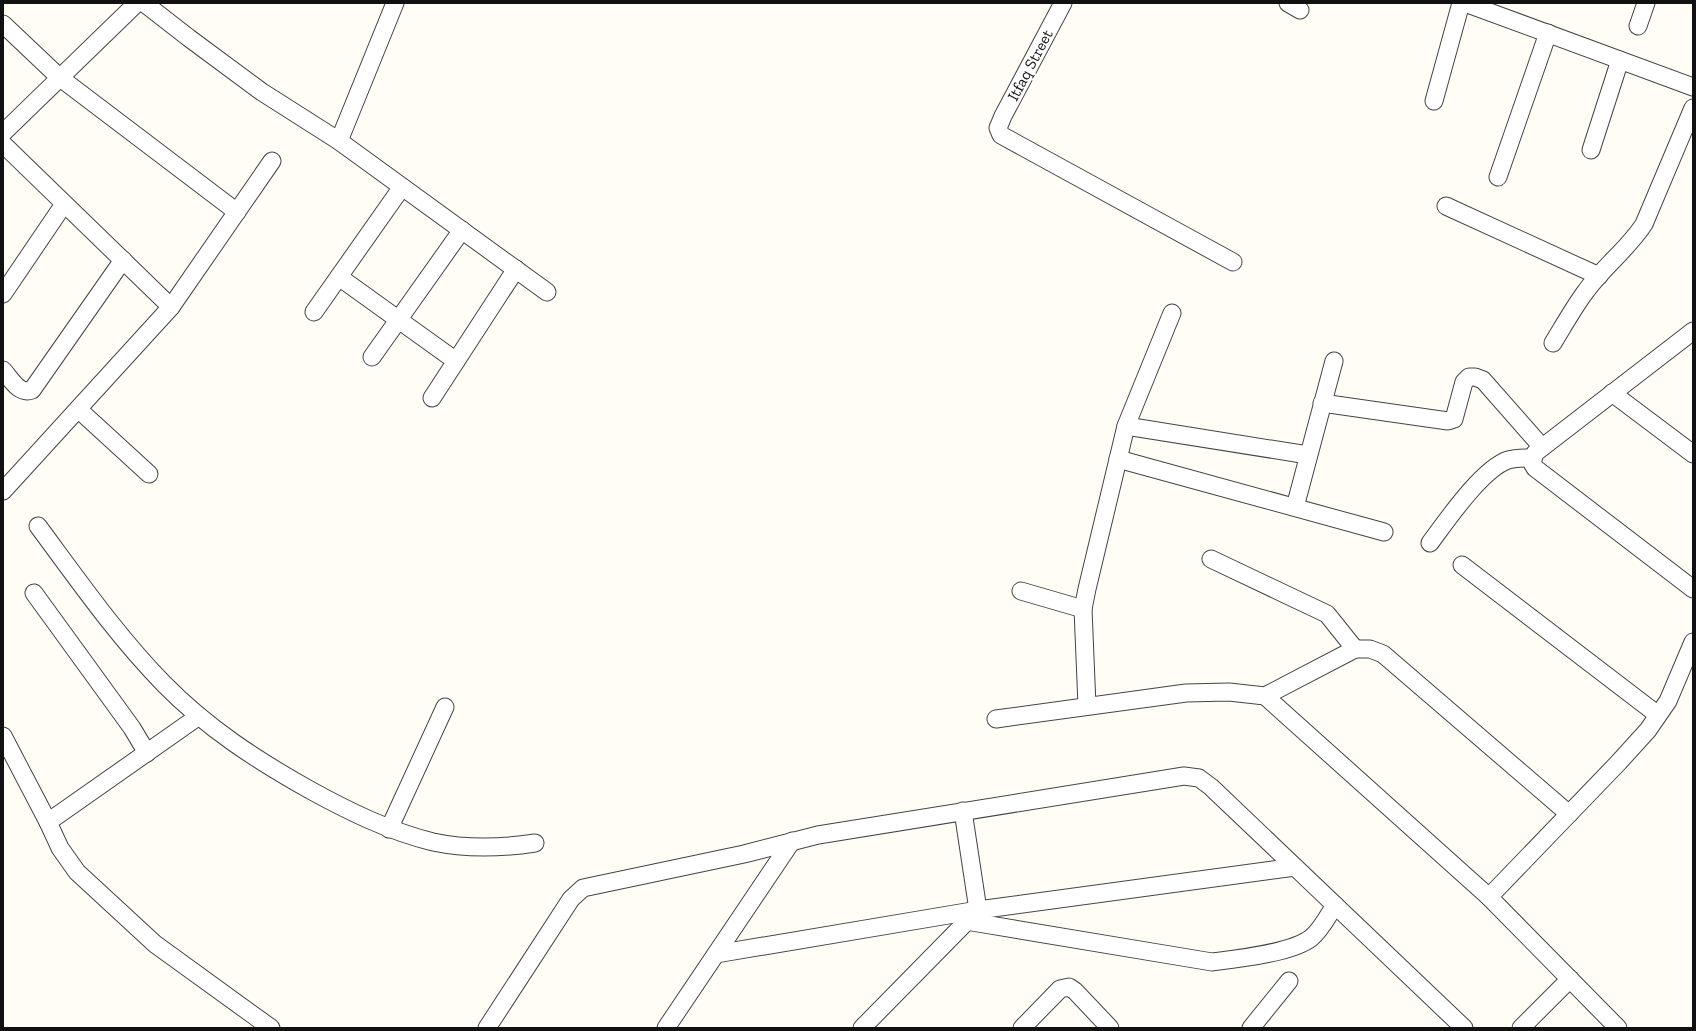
<svg xmlns="http://www.w3.org/2000/svg" width="1696" height="1031" font-family="'Zilla Slab',serif">
<style>
.lines{fill:none;stroke-linecap:round;stroke-linejoin:round}
.street-casing{stroke:#444;stroke-width:19}
.street{stroke:#fff;stroke-width:17}
.labels{text-anchor:middle;dominant-baseline:central;stroke-width:4;stroke-linejoin:round;paint-order:stroke}
.street-label{font-size:16px;fill:#111;stroke:#fff}
</style>
<rect width="100%" height="100%" fill="#fffdf5"/>
<g class="lines">
<g class="street-casing">
<g id="street">
<polyline points="144,3 189,38 262,92 339,141 547,292"/>
<polyline points="1063,3 1003,116 998,128 1001,135 1233,262"/>
<polyline points="1288,3 1300,10"/>
<polyline points="1465,3 1693,87"/>
<polyline points="3,24 59,77 237,212"/>
<polyline points="1638,26 1646,3"/>
<polyline points="1434,101 1461,3"/>
<polyline points="3,133 137,3"/>
<polyline points="339,141 395,3"/>
<polyline points="3,144 171,307"/>
<polyline points="1591,150 1620,60"/>
<polyline points="1498,177 1548,33"/>
<polyline points="1446,206 1599,276"/>
<polyline points="339,277 456,361"/>
<polyline points="3,294 64,204"/>
<polyline points="314,312 402,187"/>
<polyline points="1693,331 1535,453 1532,463 1535,468 1693,589"/>
<path d="M1553 343C1564 325 1574 307 1586 291 1603 267 1628 249 1644 224L1693 108"/>
<polyline points="372,357 462,230"/>
<path d="M3 370C11 379 19 395 32 390L123 260"/>
<polyline points="1612,393 1693,454"/>
<polyline points="432,398 516,269"/>
<polyline points="1322,403 1448,421 1454,419 1464,382 1469,377 1475,377 1483,380 1542,447"/>
<polyline points="78,409 149,474"/>
<polyline points="1126,426 1308,455"/>
<polyline points="1118,459 1384,532"/>
<polyline points="3,491 171,307 272,161"/>
<polyline points="1295,507 1334,361"/>
<path d="M38 526C78 580 117 636 164 684 207 728 258 761 310 790 350 812 389 831 433 842 466 849 502 848 535 843"/>
<path d="M1430 543C1447 520 1482 469 1508 460 1517 457 1525 458 1533 458"/>
<polyline points="1211,559 1327,614 1355,649"/>
<polyline points="1462,565 1658,715"/>
<polyline points="1021,591 1083,609"/>
<polyline points="34,593 132,728 147,753"/>
<polyline points="1265,696 1489,897 1618,1028"/>
<polyline points="1087,706 1083,609 1087,589 1126,426 1172,313"/>
<polyline points="996,719 1186,693 1229,692 1265,696 1355,649 1370,649 1383,654 1569,814"/>
<polyline points="3,736 48,822 60,848 77,872 155,944 271,1028"/>
<polyline points="48,822 199,716"/>
<polyline points="389,829 445,707"/>
<polyline points="1489,897 1619,762 1648,730 1668,701 1693,642"/>
<path d="M966 921 1212 962C1236 959 1292 953 1311 938 1321 930 1328 916 1335 905"/>
<polyline points="716,954 978,910 1295,867"/>
<polyline points="487,1028 571,899 583,888 744,854 818,835 1184,776 1199,778 1211,787 1464,1028"/>
<polyline points="666,1028 792,841"/>
<polyline points="862,1028 978,910 963,811"/>
<polyline points="1022,1028 1060,989 1069,987 1075,991 1110,1028"/>
<polyline points="1251,1028 1289,981"/>
<polyline points="1521,1028 1570,979"/>
</g>
</g>
<use href="#street" class="street"/>
</g>
<g class="labels">
<g class="street-label">
<text transform="translate(1030 65) rotate(-62)">Itfaq Street</text>
</g>
</g>
<rect width="1696" height="1031" fill="none" stroke="#111111" stroke-width="8"/>
</svg>
